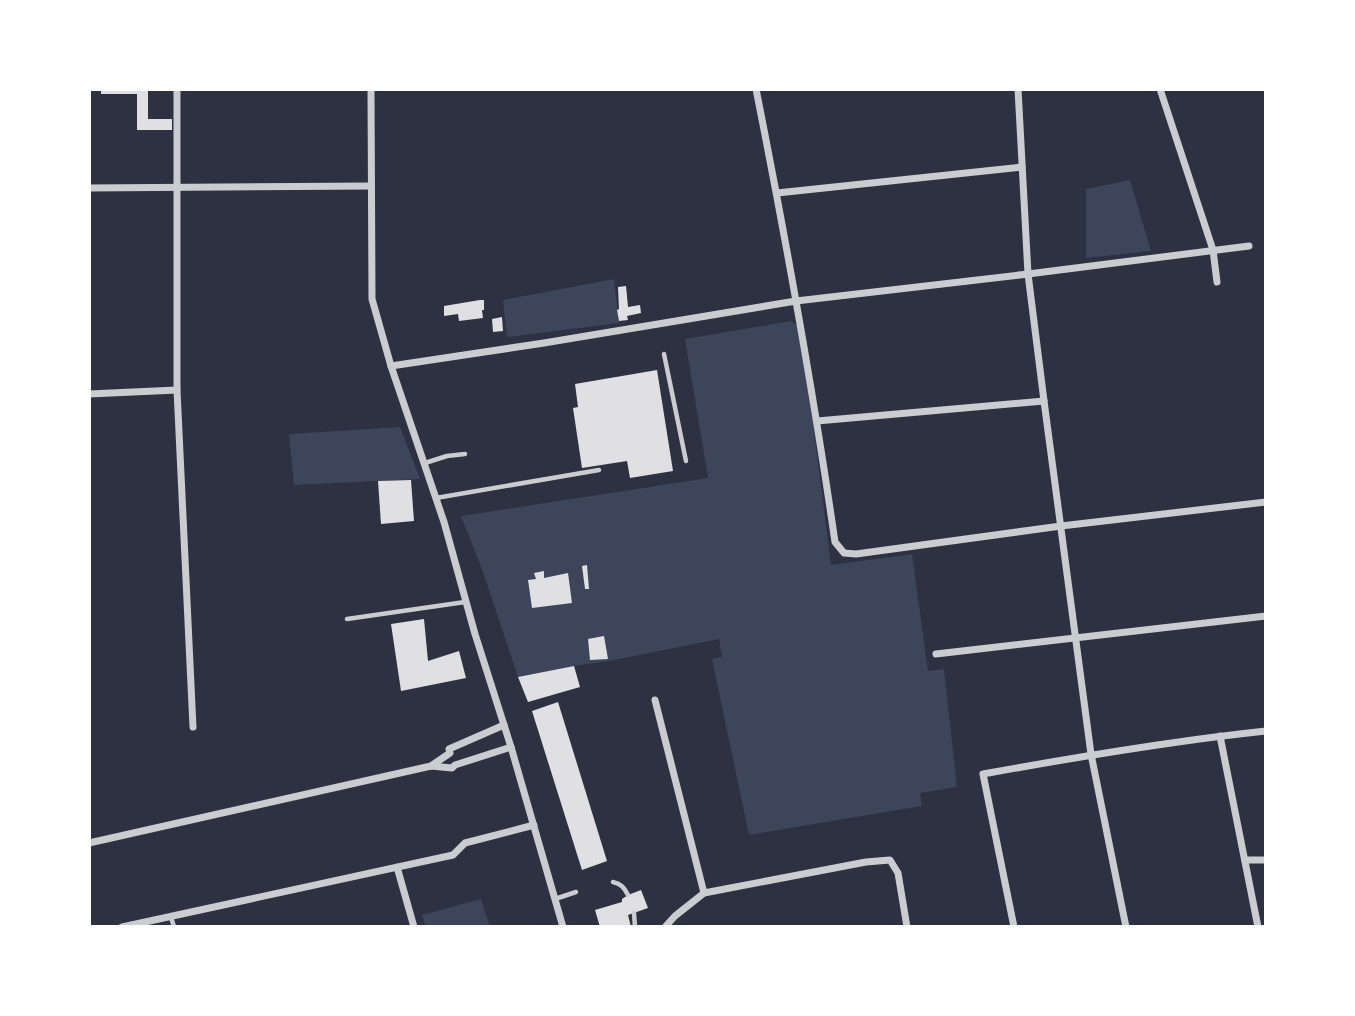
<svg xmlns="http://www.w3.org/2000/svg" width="1355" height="1016" font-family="Commissioner,sans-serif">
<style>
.green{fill:#3c4559}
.building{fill:#e0e0e3}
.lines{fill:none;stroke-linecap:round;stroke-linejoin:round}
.service{stroke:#caccd0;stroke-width:4.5}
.minor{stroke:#caccd0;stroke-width:7}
</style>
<rect width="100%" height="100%" fill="#2d3142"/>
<g class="green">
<polygon points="1130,180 1151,251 1086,258 1086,189"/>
<polygon points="614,279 619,323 507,337 503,300"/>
<polygon points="791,321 801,328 831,565 912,554 928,671 944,669 957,787 920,793 922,806 749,835 712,659 722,657 719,639 609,661 574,666 518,677 482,569 461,516 708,478 685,339"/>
<polygon points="400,427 420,479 294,485 289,434"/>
<polygon points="481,899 490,927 426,927 422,915"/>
</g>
<g class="building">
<polygon points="101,89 148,89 148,119 172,119 172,130 137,130 137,94 101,94"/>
<polygon points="626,286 628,307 640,305 641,313 627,316 628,320 619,321 617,310 619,309 618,287"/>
<polygon points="480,300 484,300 484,310 482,310 483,318 459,321 458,314 444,316 444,306"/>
<polygon points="502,317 503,331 493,332 492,319"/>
<polygon points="657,370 673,471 630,478 627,461 582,468 573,408 578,407 575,384"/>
<polygon points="411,480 414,521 381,524 378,481"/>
<polygon points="587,565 589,589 585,589 582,566"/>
<polygon points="544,571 544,578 568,573 572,603 532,608 528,580 536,579 534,573"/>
<polygon points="424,619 428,661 459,651 466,678 401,691 391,624"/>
<polygon points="604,636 608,659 590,660 588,639"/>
<polygon points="574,666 580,687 528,702 518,677"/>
<polygon points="558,702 607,861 582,870 532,711"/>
<polygon points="641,890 648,908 628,915 631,927 600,927 595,910 622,902 622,899 628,895"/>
</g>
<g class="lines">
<g class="service">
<polyline points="664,354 686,461"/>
<polyline points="425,463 447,456 465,454"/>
<polyline points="436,498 599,470"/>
<polyline points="347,619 465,602"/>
<path d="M613 882C621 884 624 887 628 895"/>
<polyline points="555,899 576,892"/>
<polyline points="634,913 635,927"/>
<polyline points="171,917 174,927"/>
</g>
<g class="minor">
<polyline points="177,89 177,390 193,727"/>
<polyline points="371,89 372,299 391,366 444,522 475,634 511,747 563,927"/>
<path d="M756 89C786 240 813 390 835 542L844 553 856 554 1061 526 1266 502"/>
<polyline points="1018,89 1028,274 1044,401 1091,754 1126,927"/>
<polyline points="1160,89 1213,250 1217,282"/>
<polyline points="89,188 371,186"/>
<polyline points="777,193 1022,167"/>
<polyline points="391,366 544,343 796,301 1028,274 1249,246"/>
<polyline points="89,394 177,390"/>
<polyline points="817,421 1044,401"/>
<polyline points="936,654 1266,616"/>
<polyline points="655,700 704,893"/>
<polyline points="1220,736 1258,927"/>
<polyline points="431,766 450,753 449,749 504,725"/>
<polyline points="89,843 431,766 452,768 455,765 511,747"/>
<polyline points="1245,860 1266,860"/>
<polyline points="397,867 414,927"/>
<polyline points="122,927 453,855 465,843 534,825"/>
<polyline points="665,927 675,916 704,893 866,862 890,860 898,873 907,927"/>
<path d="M1014 927 983 774C1077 757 1171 741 1266 731"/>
</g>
</g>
<rect width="1355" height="1016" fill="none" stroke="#ffffff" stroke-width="182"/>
</svg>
